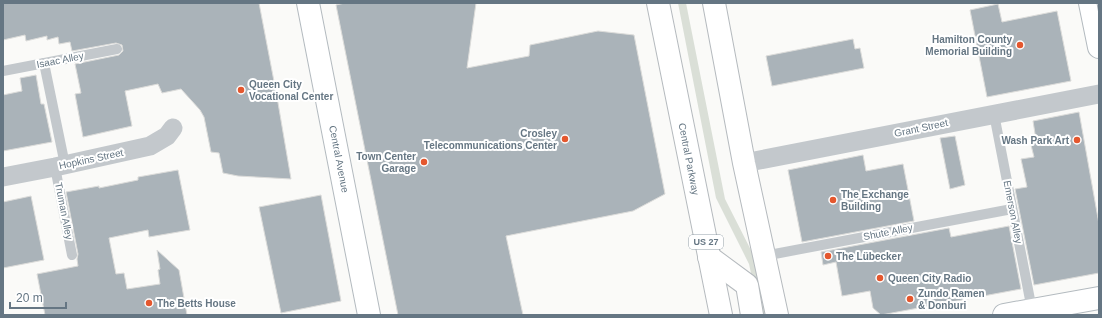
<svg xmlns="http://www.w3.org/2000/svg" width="1102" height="318" font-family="Helvetica,sans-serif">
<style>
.green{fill:#dadfd7}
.building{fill:#aab3b9;stroke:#dcdcda}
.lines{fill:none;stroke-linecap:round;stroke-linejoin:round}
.secondary-casing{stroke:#b3babf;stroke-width:24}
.primary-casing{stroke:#b5babe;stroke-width:24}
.lane{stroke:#c3c8cc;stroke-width:10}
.street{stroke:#c3c8cc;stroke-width:19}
.secondary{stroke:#fff;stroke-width:22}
.primary{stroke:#fff;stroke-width:22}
.tram{stroke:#a2aab0;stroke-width:1}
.poi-dot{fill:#e4572e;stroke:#fff;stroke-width:1.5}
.labels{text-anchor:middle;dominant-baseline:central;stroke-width:4;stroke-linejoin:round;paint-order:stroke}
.shield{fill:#fff;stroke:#939fa8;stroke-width:1}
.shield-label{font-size:9px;font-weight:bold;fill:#657683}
.poi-label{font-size:10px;font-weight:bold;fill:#657683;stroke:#fff;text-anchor:start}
.street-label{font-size:10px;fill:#657683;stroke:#fff}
</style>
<rect width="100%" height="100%" fill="#fafaf8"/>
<polygon class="green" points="678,3 686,3 725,199 757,262 767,315 760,315 749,264 716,198"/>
<g class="building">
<polygon points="3,3 259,3 277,97 291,179 238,176 223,173 219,153 211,152 204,117 200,110 181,89 162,93 158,84 125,91 132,126 83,137 75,94 81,93 75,64 119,55 123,51 122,45 116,43 72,51 70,42 59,44 58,37 47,40 47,36 26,41 25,35 3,40"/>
<polygon points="345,3 476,3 467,68 529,56 530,45 598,31 634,35 665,194 633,211 506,236 523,315 398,315 336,5"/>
<polygon points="998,4 1002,22 1057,11 1071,81 987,97 970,10"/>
<polygon points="853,39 855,49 860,48 864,68 772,86 766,56"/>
<polygon points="36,75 41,104 44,104 52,142 3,151 3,95 22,91 20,78"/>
<polygon points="1079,112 1099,224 1099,273 1034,285 1015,189 1027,187 1021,159 1034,157 1030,141 1036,140 1033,121"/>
<polygon points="955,136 965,185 950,189 940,138"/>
<polygon points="863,155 866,171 903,164 914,221 802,242 788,170"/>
<polygon points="178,170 190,230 149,237 148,230 109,238 116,274 124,273 127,289 160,284 158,270 160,269 157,250 179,270 187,315 45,315 37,274 78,266 77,259 78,254 66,192 99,186 99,188 138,180 138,177"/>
<polygon points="321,195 341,301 281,313 259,207"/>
<polygon points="31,196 44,260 3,268 3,202"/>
<polygon points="1009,226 1021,289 881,315 873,308 870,291 842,296 836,262 823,265 821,252 949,228 951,237"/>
</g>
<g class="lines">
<g class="secondary-casing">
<g id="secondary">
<polyline points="308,3 369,315"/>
<polyline points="1090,3 1099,47"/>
<polyline points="1004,315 1099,298"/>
</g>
</g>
<g class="primary-casing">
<g id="primary">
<polyline points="658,3 721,315"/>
<polyline points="714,3 744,163 777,315"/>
<polyline points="709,257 747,285 752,315"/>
</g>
</g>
<g class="lane">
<polyline points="44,63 65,165"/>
<polyline points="3,71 117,49"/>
<polyline points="994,114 1032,310"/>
<polyline points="55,167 72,255"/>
<polyline points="764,256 1012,209"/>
</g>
<g class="street">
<polyline points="744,163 1099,94"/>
<polyline points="3,177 55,167 150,146 167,136 173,128"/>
</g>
<use href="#secondary" class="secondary"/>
<use href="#primary" class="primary"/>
<polyline class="tram" points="1097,3 1099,14"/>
</g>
<g class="poi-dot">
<circle cx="1020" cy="45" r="4"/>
<circle cx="241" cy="90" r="4"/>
<circle cx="565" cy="139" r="4"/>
<circle cx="1077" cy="140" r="4"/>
<circle cx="424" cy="162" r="4"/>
<circle cx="833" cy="200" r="4"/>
<circle cx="828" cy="256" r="4"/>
<circle cx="880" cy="278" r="4"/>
<circle cx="910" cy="299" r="4"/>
<circle cx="149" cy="303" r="4"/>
</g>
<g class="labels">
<rect class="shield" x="689" y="235" width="34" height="14" rx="3"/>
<g class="shield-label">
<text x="706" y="242">US 27</text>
</g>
<g class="poi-label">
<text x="1012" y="39" text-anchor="end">Hamilton County<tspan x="1012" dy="12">Memorial Building</tspan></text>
<text x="249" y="84">Queen City<tspan x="249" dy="12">Vocational Center</tspan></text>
<text x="557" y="133" text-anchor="end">Crosley<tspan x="557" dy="12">Telecommunications Center</tspan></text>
<text x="1069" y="140" text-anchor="end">Wash Park Art</text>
<text x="416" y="156" text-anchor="end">Town Center<tspan x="416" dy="12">Garage</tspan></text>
<text x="841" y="194">The Exchange<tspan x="841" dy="12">Building</tspan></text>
<text x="836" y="256">The Lübecker</text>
<text x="888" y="278">Queen City Radio</text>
<text x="918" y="293">Zundo Ramen<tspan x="918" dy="12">&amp; Donburi</tspan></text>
<text x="157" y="303">The Betts House</text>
</g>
<g class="street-label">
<text transform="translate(60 60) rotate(-11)">Isaac Alley</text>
<text transform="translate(921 128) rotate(-12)">Grant Street</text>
<text transform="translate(91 159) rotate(-12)">Hopkins Street</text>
<text transform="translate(339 159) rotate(79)">Central Avenue</text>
<text transform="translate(689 159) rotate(79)">Central Parkway</text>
<text transform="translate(64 211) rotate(79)">Truman Alley</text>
<text transform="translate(1013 212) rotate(79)">Emerson Alley</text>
<text transform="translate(888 232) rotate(-11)">Shute Alley</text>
</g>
</g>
<rect width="1102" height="318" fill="none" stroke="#657683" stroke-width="8"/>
<path d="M10 302v6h56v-6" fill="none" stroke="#657683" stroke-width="2"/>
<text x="16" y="302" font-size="12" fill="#657683" stroke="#ffffff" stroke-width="3" paint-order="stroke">20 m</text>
</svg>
